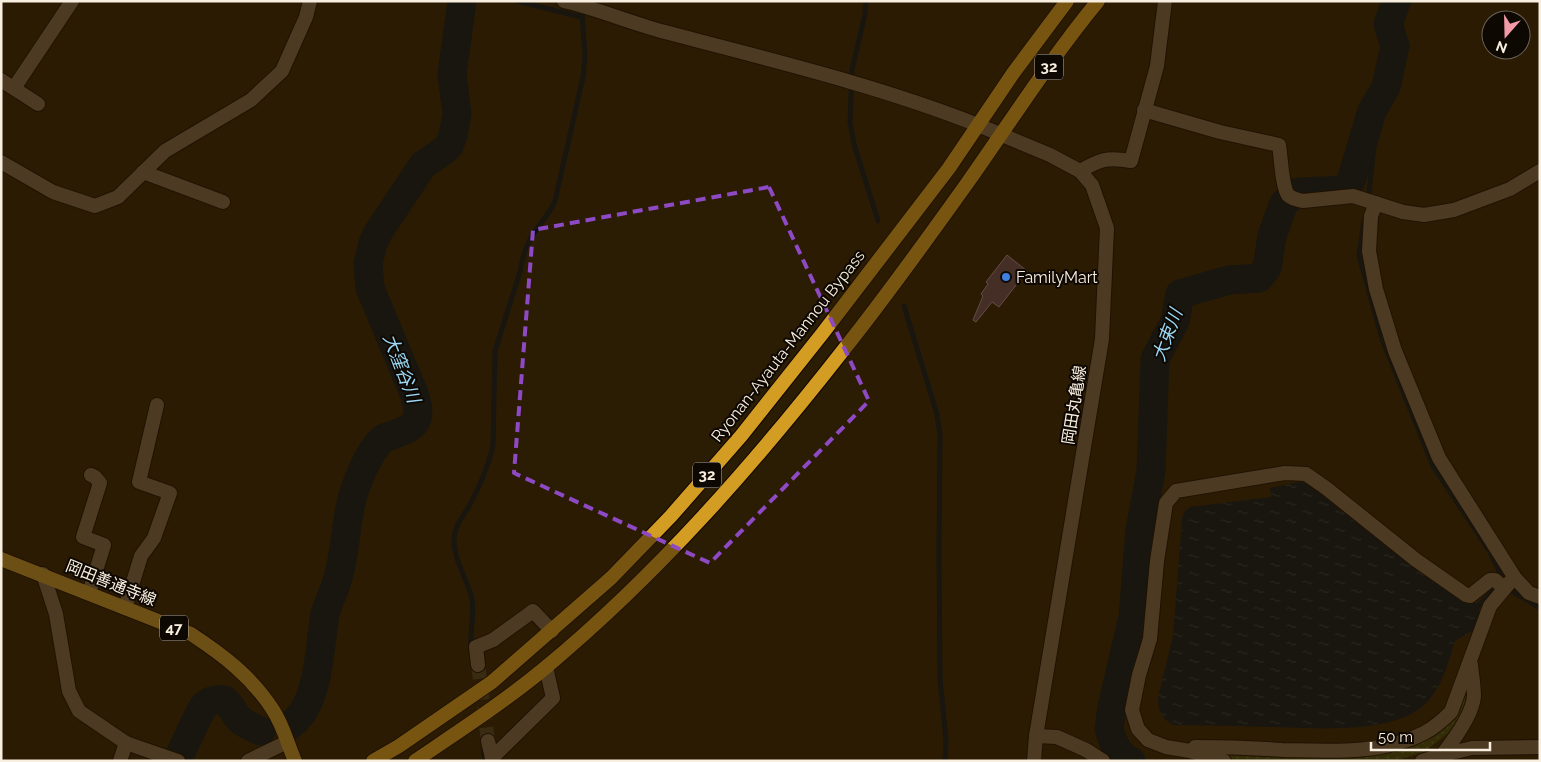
<svg xmlns="http://www.w3.org/2000/svg" width="1541" height="762" font-family="Raleway,'Noto Sans JP',sans-serif">
<style>
.grass{fill:url(#grass-dots)}
.water{fill:url(#water-ripples)}
.lines{fill:none;stroke-linecap:round;stroke-linejoin:round}
.stream{stroke:#00101b;stroke-width:5}
.river{stroke:#00101b;stroke-width:29}
.building{fill:#644651;stroke:#a98792}
.minor-tunnel{stroke:#4a3c25;stroke-width:14;stroke-dasharray:14 7;stroke-linecap:butt}
.minor-casing{stroke:#130600;stroke-width:16}
.secondary-casing{stroke:#130600;stroke-width:16}
.primary-casing{stroke:#130600;stroke-width:16}
.trunk-casing{stroke:#130600;stroke-width:16}
.minor{stroke:#736248;stroke-width:14}
.secondary{stroke:#736248;stroke-width:14}
.primary{stroke:#bb8e2c;stroke-width:14}
.trunk{stroke:#d39c22;stroke-width:14}
.marked{fill:none;stroke:#8e49c4;stroke-width:4;stroke-dasharray:10 6;stroke-linejoin:round}
.shop-dot{fill:#3f7fe0;stroke:#0e0802;stroke-width:2}
.labels{text-anchor:middle;dominant-baseline:central;stroke-width:4;stroke-linejoin:round;paint-order:stroke}
.shield{fill:#0e0802;stroke:#b2aa9d;stroke-width:1}
.shield-label{font-size:15px;font-weight:bold;fill:#f9efe0}
.poi-label{font-size:16px;fill:#f9efe0;stroke:#0e0802;text-anchor:start}
.street-label{font-size:16px;fill:#f9efe0;stroke:#0e0802}
.water-label{font-size:18px;font-style:italic;fill:#9bd9f8;stroke:#0e0802}
</style>
<defs>
<pattern id="grass-dots" width="8" height="8" patternUnits="userSpaceOnUse" patternTransform="scale(1.25)"><rect width="8" height="8" fill="#3c420d"/><path d="M2 2h.1M6 6h.1" fill="none" stroke="#595e30" stroke-width="1.8" stroke-linecap="round"/></pattern>
<pattern id="water-ripples" width="26" height="14" patternUnits="userSpaceOnUse" patternTransform="scale(1.25)"><rect width="26" height="14" fill="#00101b"/><path d="M2 4q2-2 4 0t4 0M15 11q2-2 4 0t4 0" fill="none" stroke="#26333c"/></pattern>
</defs>
<rect width="100%" height="100%" fill="#2b1c04"/>
<polygon class="grass" points="1469,677 1470,696 1456,727 1424,752 1394,761 1232,761 1207,751 1348,755 1431,735"/>
<path class="water" d="M1299 482 1312 485 1339 509 1460 599 1475 603 1480 610 1474 630 1455 641C1448 663 1442 689 1424 705 1392 735 1311 728 1269 727 1238 726 1206 725 1174 725 1162 719 1158 712 1158 698L1173 636 1182 519 1184 512 1190 507 1271 497 1270 488Z"/>
<g class="lines">
<g class="stream">
<polyline points="517,1 581,17"/>
<polyline points="866,1 865,14 852,70 850,122 854,144 878,221"/>
<polyline points="1368,200 1376,130 1381,112 1394,89 1397,73 1402,21 1409,1"/>
<polyline points="1364,220 1359,255 1382,339 1433,466 1490,552 1503,580 1512,591 1540,608"/>
<polyline points="904,306 937,414 940,435 939,552 940,678 946,740 945,761"/>
<polyline points="1474,610 1499,584"/>
<path d="M471 649C469 631 476 613 471 595 466 577 450 553 455 533 457 522 464 515 469 506 478 490 490 462 493 445L495 351 520 272C522 259 526 245 533 234 540 223 550 214 555 201L583 77 585 56 582 13"/>
<polyline points="483,750 485,761"/>
</g>
<g class="river">
<path d="M289 726C320 706 319 648 325 614 328 602 335 590 338 578 347 547 345 512 358 481 362 470 373 446 383 439 386 437 390 436 393 435 417 426 422 421 415 396L370 288 368 264 373 243 379 231 423 165 442 152 449 146 453 135 457 114 452 74 462 1"/>
<path d="M177 761 200 712C206 701 213 699 224 700 232 705 233 713 239 719 245 724 253 728 261 731"/>
<polyline points="1131,761 1125,759 1115,746 1109,729 1112,707 1133,617 1140,530 1151,471 1155,359 1175,321 1180,294 1229,280 1259,278 1267,268 1272,236 1282,208 1285,202 1296,193 1301,192 1344,190 1351,181 1372,111 1386,87 1395,46 1388,24 1396,1"/>
</g>
</g>
<polygon class="building" points="1007,255 1027,271 999,307 992,302 976,322 973,320 983,296 981,294 988,284 986,282"/>
<g class="lines">
<polyline class="minor-tunnel" points="478,665 488,741"/>
<g class="minor-casing">
<g id="minor">
<path d="M564 1C598 9 631 23 665 32 770 60 877 85 978 125"/>
<polyline points="1,80 38,104"/>
<polyline points="14,88 72,1"/>
<path d="M1144 110 1220 132 1279 145C1281 157 1282 187 1288 195 1292 199 1298 200 1303 201L1353 196 1403 212 1424 215 1454 210 1510 189 1540 171"/>
<polyline points="1,162 53,192 95,206 118,197 165,151 251,100 282,71 306,17 310,1"/>
<path d="M1080 171C1101 159 1107 157 1131 161L1157 66 1165 1"/>
<polyline points="143,172 223,202"/>
<polyline points="1376,203 1371,216 1369,251 1376,289 1395,351 1439,458 1515,578 1529,593 1540,597"/>
<polyline points="43,574 56,614 69,691 79,711 126,743 178,761"/>
<polyline points="89,593 104,545 83,537 100,483 95,477 91,475"/>
<polyline points="125,608 141,556 154,538 170,493 139,482 157,405"/>
<polyline points="478,665 476,647 493,640 533,611 552,631"/>
<polyline points="1036,736 1057,737 1086,750 1103,761"/>
<polyline points="488,741 492,758 553,698 546,667"/>
<path d="M1195 747C1224 747 1253 748 1282 750 1329 751 1381 755 1424 733 1434 728 1443 720 1451 712L1490 606 1510 582"/>
<path d="M1442 755C1453 741 1473 714 1474 696 1474 686 1472 675 1471 665"/>
<polyline points="120,761 126,743"/>
<polyline points="248,761 287,742"/>
<polyline points="1224,761 1190,751 1166,747 1148,740 1138,729 1132,710 1139,675 1150,639 1157,561 1166,503 1176,491 1285,473 1306,474 1326,488 1416,560 1466,595 1470,596 1490,580 1495,580 1504,588"/>
<polyline points="1422,761 1442,755 1472,748 1540,747"/>
</g>
</g>
<g class="secondary-casing">
<polyline id="secondary" points="978,125 1050,155 1080,171 1092,185 1107,228 1102,339 1036,736 1034,761"/>
</g>
<g class="primary-casing">
<path id="primary" d="M1 559 191 634C223 655 252 677 273 710 283 725 288 745 295 761"/>
</g>
<g class="trunk-casing">
<g id="trunk">
<polyline points="373,761 399,746 492,682 611,578 671,516 741,436 822,334 949,168 1014,72 1067,1"/>
<path d="M415 761C459 731 504 702 545 668 658 574 755 463 845 348 888 294 928 238 968 182 1011 121 1051 58 1098 1"/>
</g>
</g>
<use href="#minor" class="minor"/>
<use href="#secondary" class="secondary"/>
<use href="#primary" class="primary"/>
<use href="#trunk" class="trunk"/>
</g>
<path d="M0 0H1541V762H0ZM769 187 869 401 710 563 514 473 533 230Z" fill="#2b1c04" fill-opacity=".55" fill-rule="evenodd"/>
<path class="marked" d="M769 187 869 401 710 563 514 473 533 230Z"/>
<circle class="shop-dot" cx="1006" cy="277" r="5"/>
<g class="labels">
<g class="shield">
<rect x="1035" y="54.5" width="28" height="25" rx="4"/>
<rect x="693" y="462.5" width="28" height="25" rx="4"/>
<rect x="160" y="615.5" width="28" height="25" rx="4"/>
</g>
<g class="shield-label">
<text x="1049" y="67">32</text>
<text x="707" y="475">32</text>
<text x="174" y="628">47</text>
</g>
<g class="poi-label">
<text x="1016" y="277">FamilyMart</text>
</g>
<g class="street-label">
<text transform="translate(788 346) rotate(-52)">Ryonan-Ayauta-Mannou Bypass</text>
<text transform="translate(1074 405) rotate(-81)">岡田丸亀線</text>
<text transform="translate(111 583) rotate(22)">岡田善通寺線</text>
</g>
<g class="water-label">
<text transform="translate(1167 335) rotate(-70)">大束川</text>
<text transform="translate(402 368) rotate(69)">大窪谷川</text>
</g>
</g>
<rect width="1541" height="762" fill="none" stroke="#f9efe0" stroke-width="5"/>
<g transform="translate(1506 35) rotate(200)"><circle r="24" fill="#0e0802" stroke="#6c645b"/>
<path d="M0-4L9 19L0 12L-9 19Z" fill="#f39aa7"/>
<text y="-8" font-size="14" font-weight="bold" text-anchor="middle" fill="#f9efe0">N</text>
</g>
<path d="M1371 742v8h119v-8" fill="none" stroke="#f9efe0" stroke-width="2.5"/>
<text x="1378" y="742" font-size="15" fill="#f9efe0" stroke="#0e0802" stroke-width="4" paint-order="stroke">50 m</text>
</svg>
